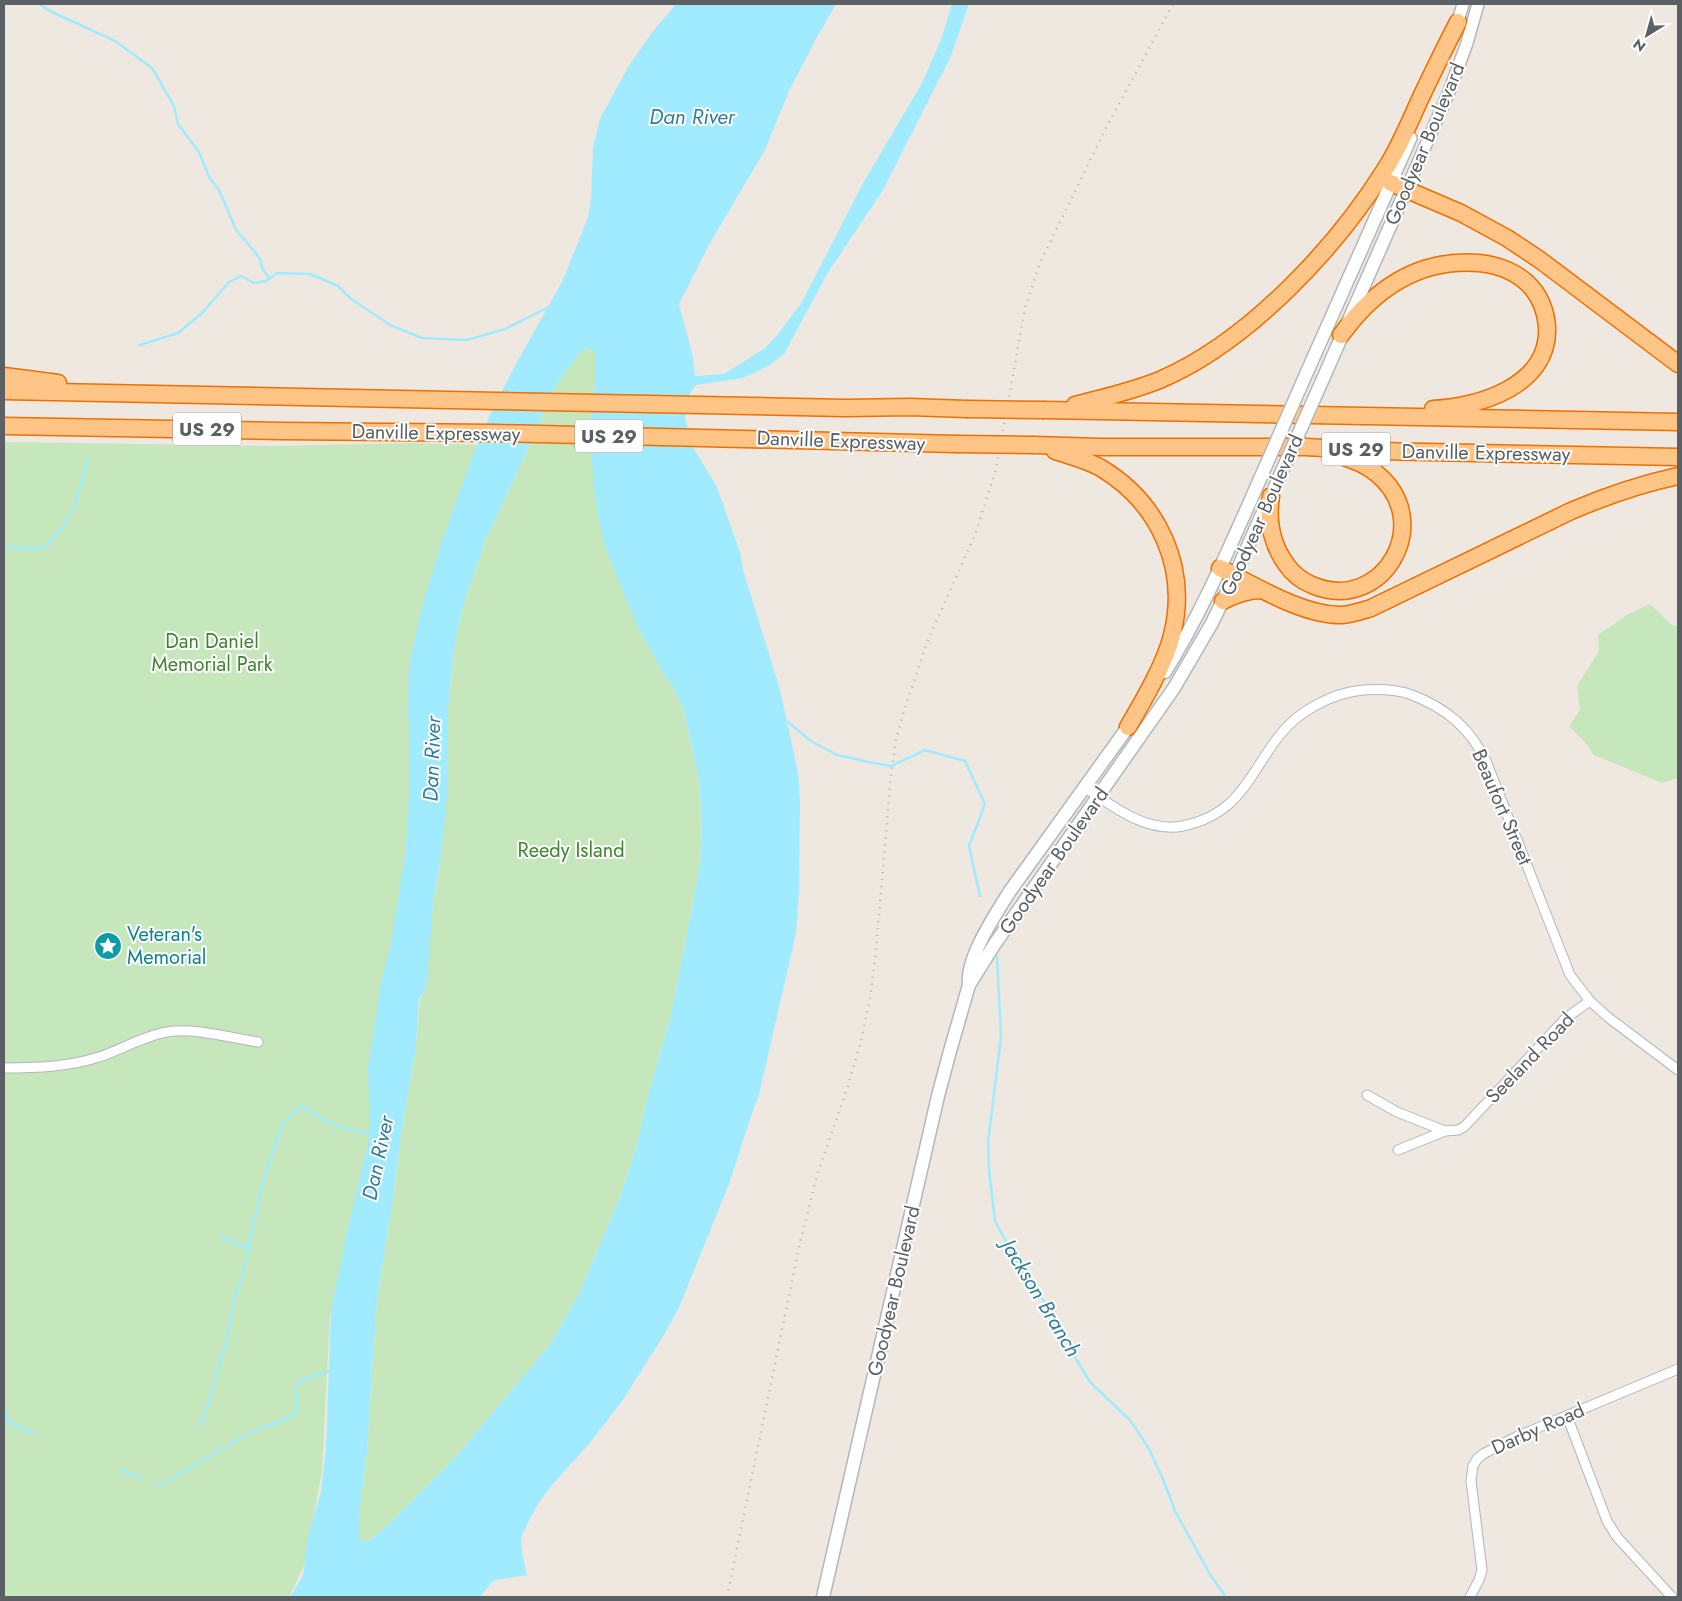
<svg xmlns="http://www.w3.org/2000/svg" width="1682" height="1601" font-family="Jost,sans-serif">
<style>
.green{fill:#c6e7bc}
.water{fill:#a0ebff;fill-rule:evenodd}
.lines{fill:none;stroke-linecap:round;stroke-linejoin:round}
.stream{stroke:#a0ebff;stroke-width:2.5}
.minor-casing{stroke:#b2b6ba;stroke-width:11}
.tertiary-casing{stroke:#b2b6ba;stroke-width:14}
.secondary-casing{stroke:#b1b7ba;stroke-width:15}
.motorway-casing{stroke:#ef6e00;stroke-width:19}
.minor{stroke:#fff;stroke-width:9}
.tertiary{stroke:#fff;stroke-width:11}
.secondary{stroke:#fff;stroke-width:12}
.motorway{stroke:#ffc587;stroke-width:16}
.rail{stroke:#b1b2b3;stroke-width:2.5;stroke-dasharray:1 6;stroke-linecap:butt}
.secondary-bridge-casing{stroke:#b1b7ba;stroke-width:15;stroke-linecap:butt}
.motorway-bridge-casing{stroke:#ef6e00;stroke-width:19;stroke-linecap:butt}
.secondary-bridge{stroke:#fff;stroke-width:12}
.motorway-bridge{stroke:#ffc587;stroke-width:16}
.labels{text-anchor:middle;dominant-baseline:central;stroke-width:4;stroke-linejoin:round;paint-order:stroke}
.shield{fill:#fff;stroke:#8c9092;stroke-width:1}
.shield-label{font-size:19px;font-weight:bold;fill:#5a6063}
.street-label{font-size:20px;fill:#5a6063;stroke:#fff}
.park-label{font-size:20px;fill:#3f852f;stroke:#fff}
.culture-label{font-size:20px;fill:#0d838f;stroke:#fff;text-anchor:start}
.water-label{font-size:21px;font-style:italic;fill:#317d9b;stroke:#fff}
</style>
<rect width="100%" height="100%" fill="#eee8e1"/>
<g class="green">
<polygon points="583,348 595,351 595,382 591,419 637,625 664,675 673,686 684,711 699,779 702,823 700,865 671,1016 647,1099 637,1145 621,1194 581,1290 549,1346 453,1460 382,1531 370,1540 363,1542 359,1536 359,1516 367,1450 377,1298 394,1192 399,1148 416,1044 420,999 425,990 433,904 440,862 448,709 454,648 462,609 485,541 532,440 551,395 560,379"/>
<polygon points="4,442 275,446 413,443 485,445 411,835 372,1132 330,1317 322,1471 304,1566 289,1597 4,1597"/>
<polygon points="1650,604 1672,625 1678,626 1678,778 1662,783 1594,755 1584,741 1569,726 1580,710 1577,686 1599,651 1598,635 1627,615"/>
</g>
<path class="water" d="M676 4H836L817 37 789 91 765 150 710 243 679 304 693 357 695 376 724 374 765 348 778 334 802 302 863 183 921 85 941 40 952 4H969L950 58 883 190 827 274 784 354 770 365 743 378 696 385 690 393 685 417 691 444 717 487 740 552 743 570 779 686 798 772 800 802 799 891 796 933 759 1095 755 1104 729 1184 678 1310 659 1343 622 1401 589 1444 552 1485 540 1501 530 1518 521 1538 522 1553 527 1575 496 1580 491 1583 480 1597H290L303 1575 308 1535 321 1491 326 1447 331 1311 346 1236 370 1135 368 1067 377 1012 380 987 391 942 405 856 408 822 410 772 408 701 409 666 421 611 440 547 470 463 492 410 517 362 563 280 588 217 591 200 593 146 600 119 628 67 654 30ZM584 348 595 351V382L591 419V447L594 487 599 521 607 552 637 625 664 675 673 686 684 711 699 779 702 823 700 865 671 1016 647 1099 637 1145 621 1194 581 1290 549 1346 453 1460 382 1531 370 1540 363 1542 359 1536V1516L367 1450 377 1298 394 1192 399 1148 416 1044 419 999 425 990 427 980 433 904 440 862 447 798 448 709 454 648 462 609 485 541 532 440 551 395 560 379Z"/>
<g class="lines">
<g class="stream">
<polyline points="39,4 50,11 115,41 152,68 174,106 178,124 199,152 209,177 219,190 226,206 236,230 255,252 260,259 262,268 269,278"/>
<polyline points="140,345 178,333 202,313 229,282 241,276 254,283 266,281 277,273 310,274 338,286 351,299 390,325 422,338 467,340 505,329 547,308 549,309"/>
<polyline points="4,546 30,549 45,547 65,525 76,501 88,459"/>
<polyline points="785,724 788,722 811,741 837,755 869,762 891,766 925,750 965,761 985,804 969,846 980,896"/>
<polyline points="997,957 1001,1037 988,1142 989,1170 995,1221 1022,1271 1059,1322 1075,1357 1088,1379 1094,1386 1130,1420 1148,1447 1163,1479 1175,1511 1211,1576 1226,1597"/>
<polyline points="221,1237 248,1248"/>
<polyline points="4,1409 7,1413 7,1421 34,1434"/>
<polyline points="199,1425 205,1415 227,1339 234,1300 242,1276 263,1181 280,1130 290,1116 302,1106 328,1123 370,1134"/>
<polyline points="120,1469 141,1478"/>
<polyline points="156,1484 163,1484 249,1433 295,1415 297,1382 331,1370"/>
</g>
<g class="minor-casing">
<g id="minor">
<path d="M1084 787C1114 807 1146 833 1183 826 1240 814 1248 776 1279 736 1298 711 1332 693 1363 690 1380 689 1396 689 1412 695 1446 708 1470 728 1486 761L1570 975 1590 1001 1609 1018 1678 1070"/>
<path d="M4 1068C36 1068 68 1067 99 1057 121 1050 143 1036 167 1032 192 1027 232 1038 258 1042"/>
<polyline points="1367,1095 1397,1112 1445,1131"/>
<polyline points="1398,1150 1445,1131 1458,1130 1464,1127 1566,1018 1590,1001"/>
<polyline points="1567,1416 1607,1521 1617,1537 1672,1597"/>
<polyline points="1470,1597 1479,1580 1482,1570 1471,1481 1473,1466 1477,1459 1483,1454 1516,1437 1678,1369"/>
</g>
</g>
<g class="tertiary-casing">
<g id="tertiary">
<polyline points="1456,28 1463,4"/>
<polyline points="1391,183 1411,138"/>
<polyline points="1406,190 1449,92 1467,43 1478,4"/>
</g>
</g>
<g class="secondary-casing">
<g id="secondary">
<polyline points="1307,372 1391,183"/>
<polyline points="1326,372 1406,190"/>
<path d="M1165 672C1201 614 1228 551 1256 488"/>
<path d="M969 983C966 958 997 912 1010 891L1133 720"/>
<polyline points="823,1597 938,1096 950,1051 969,985 994,945 1174,688 1212,623 1235,575 1268,501"/>
</g>
</g>
<g class="motorway-casing">
<g id="motorway">
<polyline points="1391,183 1461,213 1507,238 1540,260 1678,364"/>
<path d="M1341 335C1375 288 1419 258 1479 263 1499 265 1519 273 1532 288 1541 299 1546 313 1547 327 1550 385 1480 407 1433 409"/>
<polyline points="4,376 58,383"/>
<polyline points="4,391 845,408 910,407 966,409"/>
<path d="M1075 405C1105 397 1134 391 1162 379 1249 341 1336 248 1386 168 1400 146 1410 121 1421 97 1433 72 1445 47 1458 22"/>
<polyline points="1044,410 1678,422"/>
<polyline points="4,426 281,431 494,433 957,444"/>
<polyline points="1034,445 1100,447 1306,447 1377,451 1678,457"/>
<path d="M1055 451C1070 456 1087 460 1101 468 1159 503 1189 568 1172 635 1165 664 1143 701 1128 727"/>
<path d="M1271 496C1267 521 1271 543 1286 564 1292 573 1302 581 1312 585 1382 615 1437 522 1376 473 1364 463 1350 459 1335 454"/>
<path d="M1220 568C1254 585 1303 616 1342 615 1352 614 1361 611 1371 608L1571 511C1606 496 1641 484 1678 476"/>
<path d="M1223 601C1236 594 1247 590 1262 590"/>
</g>
</g>
<use href="#minor" class="minor"/>
<use href="#tertiary" class="tertiary"/>
<use href="#secondary" class="secondary"/>
<use href="#motorway" class="motorway"/>
<polyline class="rail" points="727,1597 799,1247 817,1175 848,1086 861,1041 870,998 876,950 891,775 896,740 903,714 926,645 976,532 996,469 1025,308 1040,263 1106,128 1173,4"/>
<g class="secondary-bridge-casing">
<g id="secondary-bridge">
<polyline points="1256,488 1307,372"/>
<polyline points="1274,489 1326,372"/>
</g>
</g>
<g class="motorway-bridge-casing">
<g id="motorway-bridge">
<polyline points="966,409 1044,410"/>
<polyline points="957,444 1034,445"/>
</g>
</g>
<use href="#secondary-bridge" class="secondary-bridge"/>
<use href="#motorway-bridge" class="motorway-bridge"/>
</g>
<defs>
<g id="sight-disc" transform="scale(1.4375)"><circle r="9.5" fill="#0f9aa8" stroke="#fff"/><path d="M0-6L1.8-2.2L6-1.7L2.9 1.2L3.7 5.4L0 3.3L-3.7 5.4L-2.9 1.2L-6-1.7L-1.8-2.2Z" fill="#fff"/></g>
</defs>
<g fill-rule="evenodd">
<use href="#sight-disc" x="108" y="946"/>
</g>
<g class="labels">
<g class="shield">
<rect x="173" y="412.5" width="68" height="33" rx="4"/>
<rect x="575" y="419.5" width="68" height="33" rx="4"/>
<rect x="1322" y="432.5" width="68" height="33" rx="4"/>
</g>
<g class="shield-label">
<text x="207" y="429">US 29</text>
<text x="609" y="436">US 29</text>
<text x="1356" y="449">US 29</text>
</g>
<g class="street-label">
<text transform="translate(1425 144) rotate(-67)">Goodyear Boulevard</text>
<text transform="translate(436 433) rotate(1)">Danville Expressway</text>
<text transform="translate(841 441) rotate(2)">Danville Expressway</text>
<text transform="translate(1486 453) rotate(1)">Danville Expressway</text>
<text transform="translate(1262 515) rotate(-66)">Goodyear Boulevard</text>
<text transform="translate(1502 807) rotate(67)">Beaufort Street</text>
<text transform="translate(1054 861) rotate(-55)">Goodyear Boulevard</text>
<text transform="translate(1530 1058) rotate(-46)">Seeland Road</text>
<text transform="translate(894 1291) rotate(-77)">Goodyear Boulevard</text>
<text transform="translate(1538 1429) rotate(-24)">Darby Road</text>
</g>
<g class="park-label">
<text x="212" y="641">Dan Daniel<tspan x="212" dy="23">Memorial Park</tspan></text>
<text x="571" y="850">Reedy Island</text>
</g>
<g class="culture-label">
<text x="127" y="934">Veteran's<tspan x="127" dy="23">Memorial</tspan></text>
</g>
<g class="water-label">
<text x="692" y="117">Dan River</text>
<text transform="translate(432 759) rotate(-88)">Dan River</text>
<text transform="translate(378 1158) rotate(-78)">Dan River</text>
<text transform="translate(1041 1298) rotate(59)">Jackson Branch</text>
</g>
</g>
<rect width="1682" height="1601" fill="none" stroke="#5a6063" stroke-width="10"/>
<g transform="translate(1647 35) rotate(217)" stroke="#ffffff" stroke-width="4" paint-order="stroke">
<path d="M0-4L9 19L0 12L-9 19Z" fill="#5a6063"/>
<text y="-8" font-size="14" font-weight="bold" text-anchor="middle" fill="#5a6063">N</text>
</g>
</svg>
